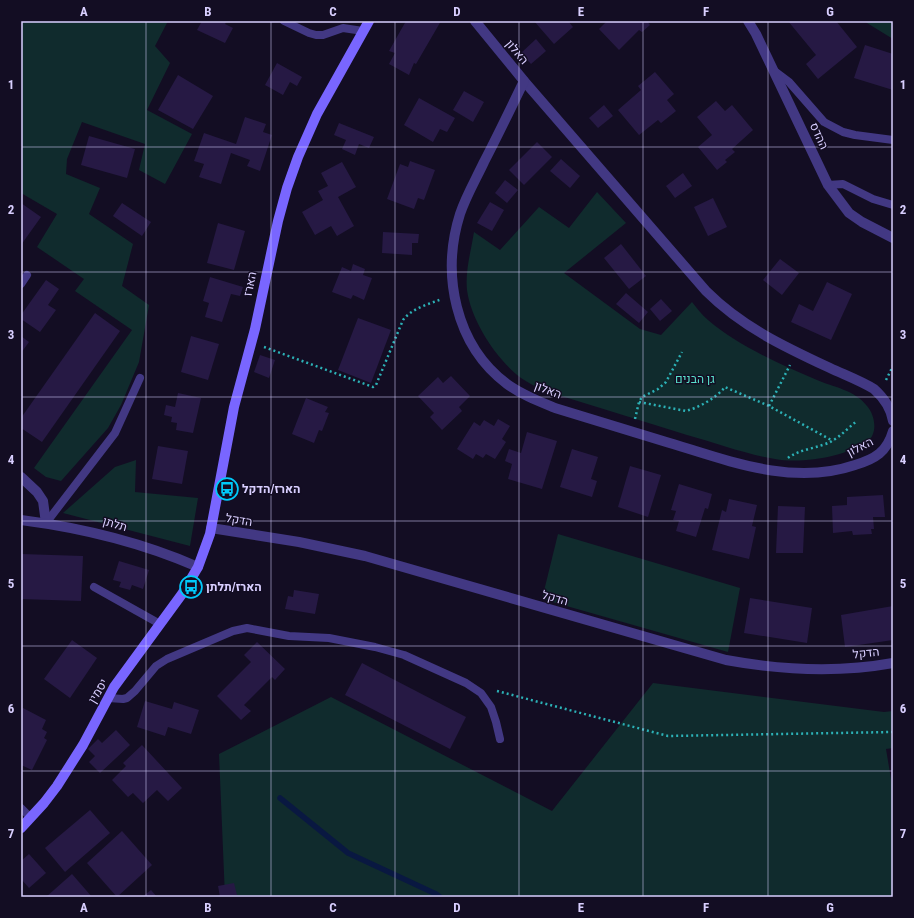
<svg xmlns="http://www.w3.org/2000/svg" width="914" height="918" font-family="'Roboto Condensed',Heebo,sans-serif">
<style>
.green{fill:#102b2d}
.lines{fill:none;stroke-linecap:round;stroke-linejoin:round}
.stream{stroke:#091841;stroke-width:5.5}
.building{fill:#261944}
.path{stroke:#2cb1b6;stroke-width:2.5;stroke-dasharray:2 3;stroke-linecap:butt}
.lane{stroke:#423883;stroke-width:8}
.street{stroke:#423883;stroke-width:10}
.secondary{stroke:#7966ff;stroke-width:10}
.grid{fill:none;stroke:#d9cfff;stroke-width:1;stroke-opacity:0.55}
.labels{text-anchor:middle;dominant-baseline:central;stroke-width:3;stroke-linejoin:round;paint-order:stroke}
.street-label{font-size:12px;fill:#d9cfff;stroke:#130d23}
.park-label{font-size:12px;fill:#59e1cc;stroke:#130d23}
.poi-label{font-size:12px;font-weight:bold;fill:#d9cfff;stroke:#130d23;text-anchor:start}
.neatline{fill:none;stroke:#d9cfff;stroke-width:1.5}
.grid-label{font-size:13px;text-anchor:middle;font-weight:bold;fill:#d9cfff}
</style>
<rect width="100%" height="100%" fill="#130d23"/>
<g class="green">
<polygon points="21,21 168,21 155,46 170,63 147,110 192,134 165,184 139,170 145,144 82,122 67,159 66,174 100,188 89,214 133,244 122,286 149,305 139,362 121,405 108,428 61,481 46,477 34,468 132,330 75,291 84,279 37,247 57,214 21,193"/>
<polygon points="865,21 893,21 893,39 867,23"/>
<path d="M597 192 626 223 564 273 640 329 661 335 692 302C697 308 702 315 708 320 737 345 781 365 817 380 833 387 855 390 867 406 875 415 878 433 868 441 845 457 802 464 775 459 745 454 716 443 687 435 640 420 593 406 545 391 537 387 528 383 521 378 497 360 471 321 467 290 465 271 471 251 474 232L500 250 539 207 569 228Z"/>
<polygon points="136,460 135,492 198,498 190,546 63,513 115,467"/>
<polygon points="558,534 740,588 728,652 542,599"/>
<polygon points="653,683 884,712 893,711 893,748 886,749 893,791 893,897 225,897 219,754 331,697 552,811"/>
</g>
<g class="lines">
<polyline class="stream" points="280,798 348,853 436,894 440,897"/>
</g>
<g class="building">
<polygon points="202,21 227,21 225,24 233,28 225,43 197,30"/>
<polygon points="406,21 441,21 416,64 414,63 409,75 389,64 395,53 389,51"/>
<polygon points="534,21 568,21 573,27 554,44"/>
<polygon points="607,21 647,21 650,25 642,32 639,30 619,50 599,29"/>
<polygon points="788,21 836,21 857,47 818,79 806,64 816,55"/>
<polygon points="536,39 546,51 531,64 521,53"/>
<polygon points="865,45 893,54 893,90 854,78"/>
<polygon points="277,63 302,77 297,86 290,82 283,95 265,85"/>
<polygon points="655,72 674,94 667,100 676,111 661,123 658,120 639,135 618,110 641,90 638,86"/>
<polygon points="178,75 213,96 193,129 158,110"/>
<polygon points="464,91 484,102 473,122 453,110"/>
<polygon points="419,98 455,118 447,132 440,129 433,142 404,125"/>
<polygon points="716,101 725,111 732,105 753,130 732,149 735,152 725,160 727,162 717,170 698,147 712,135 697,117"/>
<polygon points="604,105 613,116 598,128 589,118"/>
<polygon points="245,117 266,124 263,132 272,135 260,171 247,166 250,160 231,153 221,184 199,177 204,164 194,161 204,133 236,144"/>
<polygon points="339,123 374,137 369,148 359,144 355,155 342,149 346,140 334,135"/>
<polygon points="89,136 135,149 127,178 81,165"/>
<polygon points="537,142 552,157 524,185 509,170"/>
<polygon points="561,159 580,176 570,188 550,171"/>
<polygon points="410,161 435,170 424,200 418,198 414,209 387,199 400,164 408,167"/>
<polygon points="342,162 356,187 338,197 354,226 337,236 331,226 315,235 302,212 323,200 318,191 328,186 321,173"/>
<polygon points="683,173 692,186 675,198 666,186"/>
<polygon points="505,180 518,190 507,203 495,193"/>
<polygon points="713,198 727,227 708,236 694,207"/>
<polygon points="490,202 504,210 492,231 477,223"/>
<polygon points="21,203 41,217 21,245"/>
<polygon points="122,203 151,222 142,236 113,216"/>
<polygon points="218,223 245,231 234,270 207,263"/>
<polygon points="383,232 419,234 418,243 412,243 412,255 382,253"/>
<polygon points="621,244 646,276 629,289 604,258"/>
<polygon points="780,259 799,273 782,295 763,280"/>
<polygon points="353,264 365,269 363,275 372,278 364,300 353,295 351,299 332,292 342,267 351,271"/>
<polygon points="210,277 243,287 240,296 231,294 222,322 205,317 209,303 203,301"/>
<polygon points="46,280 59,289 48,305 56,310 40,332 21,319 21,315"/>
<polygon points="827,282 852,294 831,340 791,322 799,304 813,311"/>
<polygon points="626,293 648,312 639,323 616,304"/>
<polygon points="661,299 672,311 660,321 650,309"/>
<polygon points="95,313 120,331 42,442 21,428 21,418"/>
<polygon points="358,318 391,330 371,383 338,370"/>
<polygon points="21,336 29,342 21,353"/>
<polygon points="191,336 219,344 208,380 181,372"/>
<polygon points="260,355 275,360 269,378 254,372"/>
<polygon points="451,376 470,396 459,407 462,411 442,430 430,417 434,413 418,396 438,377 443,383"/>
<polygon points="178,393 201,398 193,433 176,430 177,423 171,422 172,417 164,415 166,405 175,407"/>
<polygon points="306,398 328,407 325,412 329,413 322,431 319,430 314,443 292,434"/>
<polygon points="498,419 510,426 502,439 506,442 495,459 486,454 483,458 476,454 473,459 457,449 474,422 480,426 484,420 494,426"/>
<polygon points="527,432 557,441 542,489 508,479 512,464 505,461 509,449 521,453"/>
<polygon points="158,446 188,451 182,484 152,479"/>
<polygon points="572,449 598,457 591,479 597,481 592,497 560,487"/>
<polygon points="630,466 661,475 648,517 618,507"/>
<polygon points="679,484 712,494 708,509 705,508 696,537 676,531 679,521 673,520 676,511 671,510"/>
<polygon points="883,495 885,517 873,517 874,529 871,529 872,534 853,535 852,531 833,533 832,506 847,505 847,497"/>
<polygon points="729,499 757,505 752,526 756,527 749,559 712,550 722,510 726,512"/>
<polygon points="778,506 805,507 803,553 776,553"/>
<polygon points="21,554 83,556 81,601 21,599"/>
<polygon points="119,561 149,570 143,589 132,585 130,590 119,587 121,582 113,580"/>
<polygon points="294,590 319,594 315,614 285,609 288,596 293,597"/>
<polygon points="750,598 812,608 807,643 744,633"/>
<polygon points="893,606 893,640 845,647 841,615"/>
<polygon points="72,640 97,658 70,698 44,679"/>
<polygon points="257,642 285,669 275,680 272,677 244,705 251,711 241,720 217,696 251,662 244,655"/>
<polygon points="362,663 466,717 450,749 345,695"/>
<polygon points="145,701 172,709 174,702 199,710 191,734 168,727 165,736 137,727"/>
<polygon points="23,708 46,720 42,729 47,732 44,738 47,740 32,770 21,765 21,711"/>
<polygon points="116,730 130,745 100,773 89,762 95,756 88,749 98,739 102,743"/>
<polygon points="142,745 182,788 168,801 157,790 143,803 133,793 128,797 112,780 126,766 123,763"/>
<polygon points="90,810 110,833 65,872 45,848"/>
<polygon points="122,831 152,865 117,897 87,863"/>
<polygon points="29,854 46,873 29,888 21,879 21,861"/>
<polygon points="72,874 92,897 46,897"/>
<polygon points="234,883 237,895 220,897 218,886"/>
<polygon points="151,890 157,897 142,897"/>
</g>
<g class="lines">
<g class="path">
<path d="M264 347 373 387 376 385 403 320C412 308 429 304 442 299"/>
<polyline points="886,380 893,366"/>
<path d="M639 402 686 411C700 407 716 398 725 387L769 406 833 441"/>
<polyline points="769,406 790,365"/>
<polyline points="635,419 639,402 642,397 658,389 666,382 682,352"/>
<path d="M788 458C799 449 820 448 832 441 841 436 849 427 857 421"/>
<polyline points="497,691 668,736 893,732"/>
</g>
<g class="lane">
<polyline points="284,21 309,33 316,35 323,35 343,28 363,31"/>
<polyline points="773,70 789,82 824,122 843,132 855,135 893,140"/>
<polyline points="828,185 843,184 873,199 893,205"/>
<polyline points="21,284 27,275"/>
<polyline points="46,523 115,433 140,378"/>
<polyline points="94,587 160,624"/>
<polyline points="108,698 123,699 127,698 135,691 156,666 167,659 233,631 247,628 289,636 329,638 375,647 404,655 466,683 481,693 491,707 496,722 500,739"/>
<polyline points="21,808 31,818"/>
</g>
<g class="street">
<path d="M475 21 524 81 706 291C742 327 785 347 830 368 845 375 861 381 874 389 884 398 891 408 893 421"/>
<polyline points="748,21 756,34 828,185 849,213 862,222 893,238"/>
<path d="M524 81C511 108 498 135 484 162 476 179 466 196 460 214 441 274 455 345 507 384 522 395 538 401 555 408 591 419 627 430 663 441 724 459 791 487 855 465 875 459 887 452 893 431"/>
<polyline points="21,477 37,492 43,501 46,523"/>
<path d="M21 520C83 528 141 542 198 567"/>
<path d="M211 528 299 542 365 556 726 660C781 670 838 673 893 663"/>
</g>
<polyline class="secondary" points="21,828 44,803 57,786 83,745 114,687 182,594 198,567 210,534 234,407 255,329 278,221 287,188 298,157 317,114 369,21"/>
</g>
<path class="grid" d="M146 21V897M271 21V897M395 21V897M519 21V897M643 21V897M768 21V897M21 147H893M21 272H893M21 397H893M21 521H893M21 646H893M21 771H893"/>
<defs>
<g id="bus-ring" transform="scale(1.15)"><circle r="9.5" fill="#130d23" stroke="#00cafa" stroke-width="1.5"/><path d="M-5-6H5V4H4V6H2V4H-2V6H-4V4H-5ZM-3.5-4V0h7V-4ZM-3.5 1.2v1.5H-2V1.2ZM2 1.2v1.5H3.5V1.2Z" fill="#00cafa"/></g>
</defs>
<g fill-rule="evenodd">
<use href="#bus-ring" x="227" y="489"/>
<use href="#bus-ring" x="191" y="587"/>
</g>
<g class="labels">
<g class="street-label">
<text transform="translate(517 52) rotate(50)">האלון</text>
<text transform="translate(819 136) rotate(65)">ההדס</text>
<text transform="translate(250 284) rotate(-78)">הארז</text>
<text transform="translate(548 390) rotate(21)">האלון</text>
<text transform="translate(860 447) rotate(-27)">האלון</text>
<text transform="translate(239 520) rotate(9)">הדקל</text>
<text transform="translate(115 524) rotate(16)">תלתן</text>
<text transform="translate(555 598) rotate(16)">הדקל</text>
<text transform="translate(866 653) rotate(-6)">הדקל</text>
<text transform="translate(98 691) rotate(-59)">יסמין</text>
</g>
<g class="park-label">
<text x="695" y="379">גן הבנים</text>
</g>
<g class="poi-label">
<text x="242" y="489">הארז/הדקל</text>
<text x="206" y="587">הארז/תלתן</text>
</g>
</g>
<rect width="914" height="918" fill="none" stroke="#130d23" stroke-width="44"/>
<rect x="22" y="22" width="870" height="874" class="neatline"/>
<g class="grid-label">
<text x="84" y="16">A</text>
<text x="208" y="16">B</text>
<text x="333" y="16">C</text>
<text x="457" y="16">D</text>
<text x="581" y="16">E</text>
<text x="706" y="16">F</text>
<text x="830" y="16">G</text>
<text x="11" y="89">1</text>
<text x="903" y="89">1</text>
<text x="11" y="214">2</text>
<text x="903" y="214">2</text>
<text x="11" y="339">3</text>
<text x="903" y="339">3</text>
<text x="11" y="464">4</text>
<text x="903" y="464">4</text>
<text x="11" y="588">5</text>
<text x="903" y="588">5</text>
<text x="11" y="713">6</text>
<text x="903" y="713">6</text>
<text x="11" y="838">7</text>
<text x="903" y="838">7</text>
<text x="84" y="912">A</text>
<text x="208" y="912">B</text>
<text x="333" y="912">C</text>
<text x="457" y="912">D</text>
<text x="581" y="912">E</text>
<text x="706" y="912">F</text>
<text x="830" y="912">G</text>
</g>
</svg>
